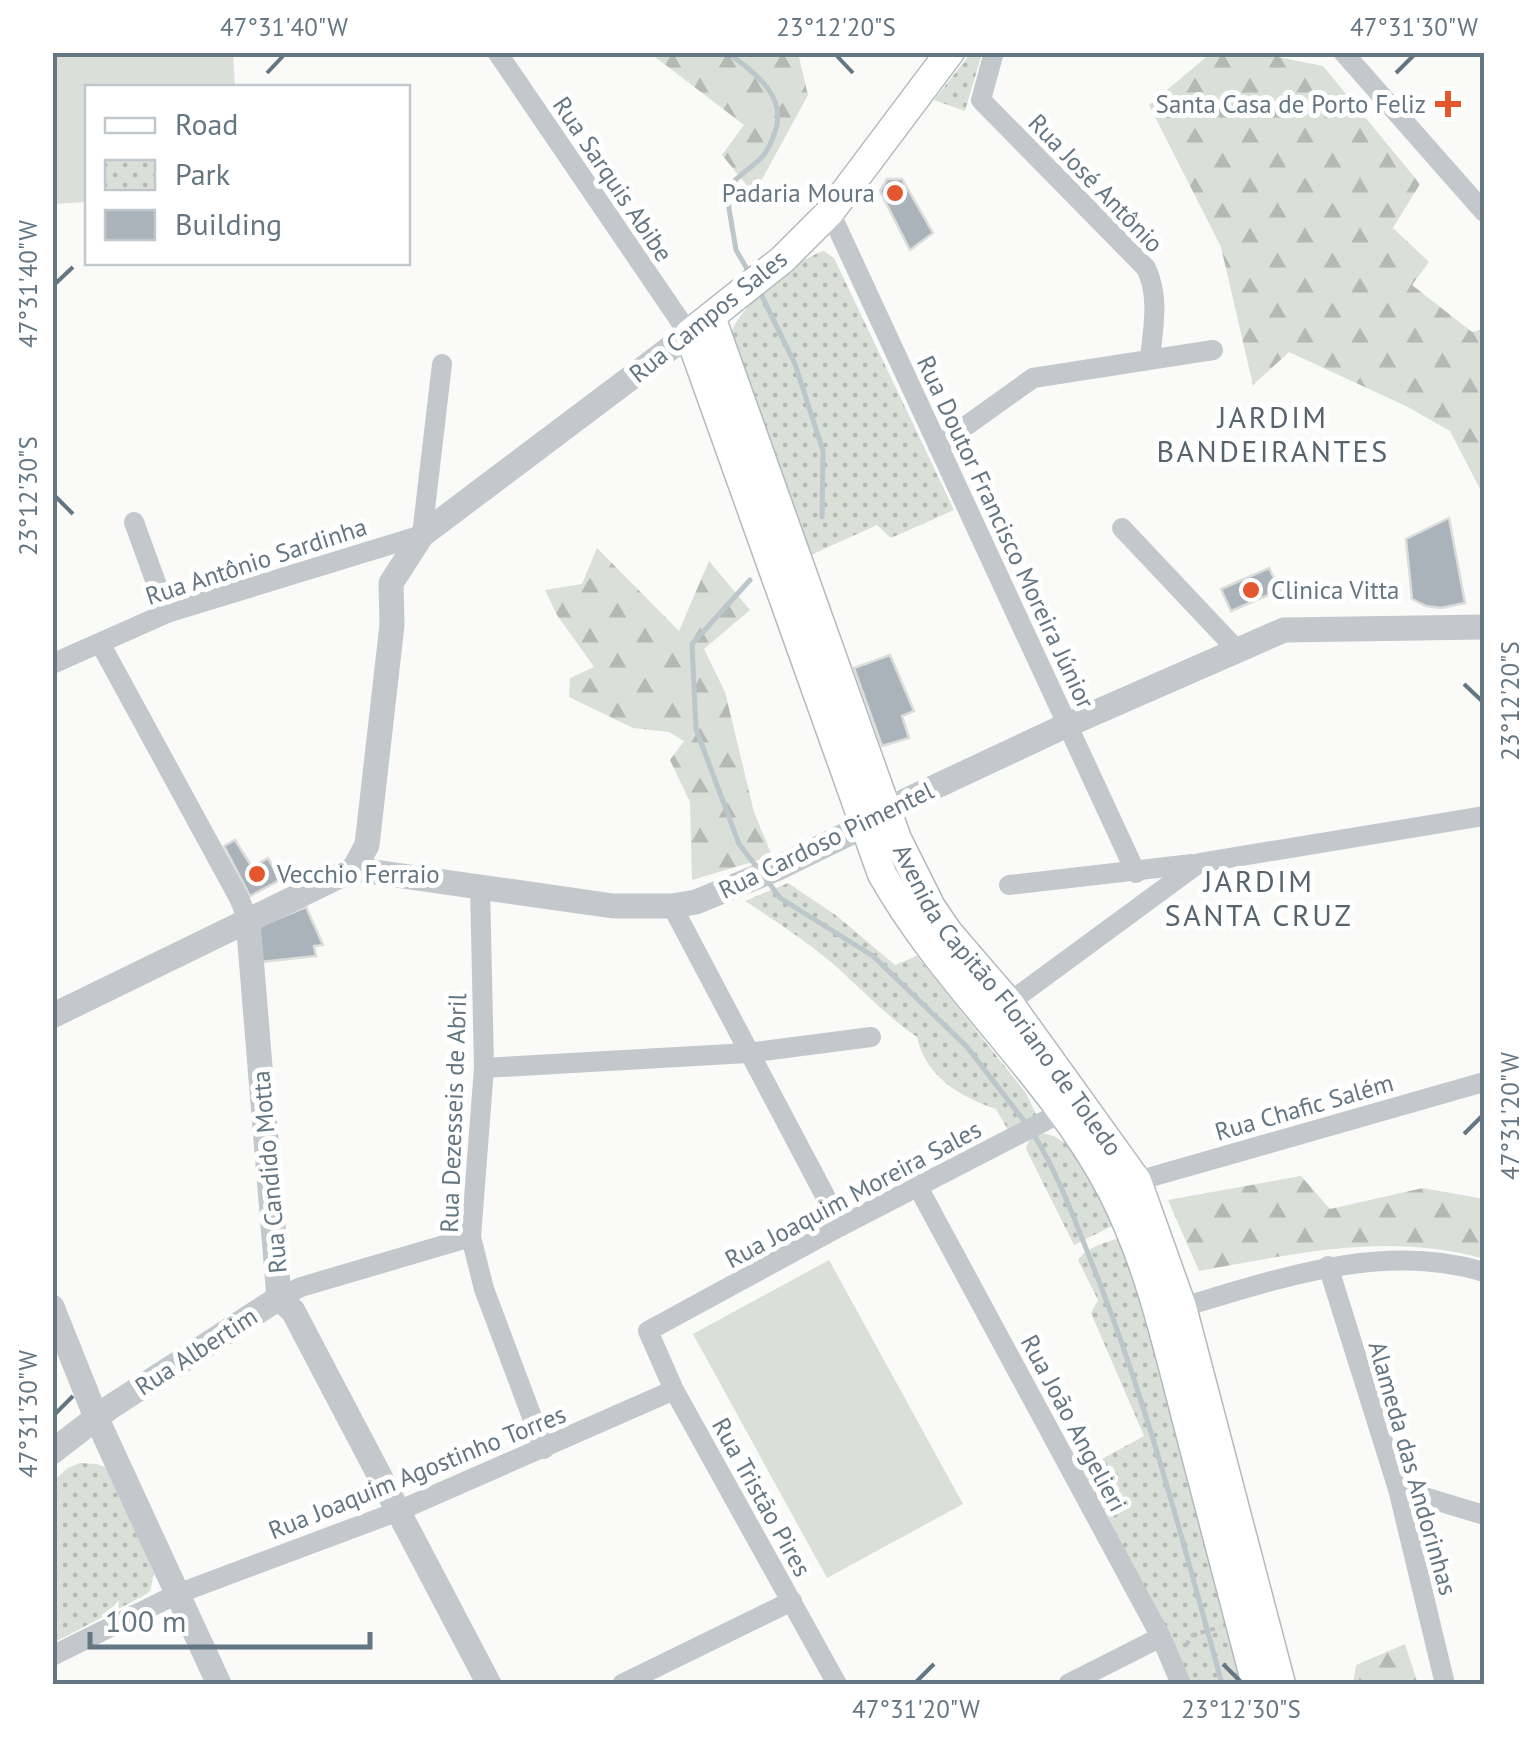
<svg xmlns="http://www.w3.org/2000/svg" width="1537" height="1737" font-family="'PT Sans',sans-serif">
<style>
.grass{fill:#dadfd7}
.forest{fill:url(#forest-firs)}
.park{fill:url(#park-dots)}
.lines{fill:none;stroke-linecap:round;stroke-linejoin:round}
.stream{stroke:#bbc7cb;stroke-width:5}
.building{fill:#aab3b9;stroke:#dcdcda;stroke-width:2.5}
.secondary-casing{stroke:#b3babf;stroke-width:31}
.path{stroke:#bbbfc2;stroke-width:4;stroke-dasharray:5 5;stroke-linecap:butt}
.minor{stroke:#c3c8cc;stroke-width:20}
.tertiary{stroke:#c3c8cc;stroke-width:25}
.secondary{stroke:#fff;stroke-width:28}
.ticks{fill:none;stroke:#657683;stroke-width:4}
.poi-dot{fill:#e4572e;stroke:#fff;stroke-width:4}
.labels{text-anchor:middle;dominant-baseline:central;stroke-width:10;stroke-linejoin:round;paint-order:stroke}
.poi-label{font-size:25px;fill:#657683;stroke:#fff;text-anchor:end}
.street-label{font-size:25px;fill:#657683;stroke:#fff}
.quarter-label{font-size:30px;letter-spacing:2.5px;fill:#57646e;stroke:#fff}
.neatline{fill:none;stroke:#657683;stroke-width:4}
.ticks-label{font-size:25px;text-anchor:middle;fill:#657683}
</style>
<defs>
<pattern id="forest-firs" width="22" height="20" patternUnits="userSpaceOnUse" patternTransform="scale(2.5)"><rect width="22" height="20" fill="#dadfd7"/><path d="M5 1l3.5 6h-7zM16 11l3.5 6h-7z" fill="#b4b9b4"/></pattern>
<pattern id="park-dots" width="8" height="8" patternUnits="userSpaceOnUse" patternTransform="scale(2.5)"><rect width="8" height="8" fill="#dadfd7"/><path d="M2 2h.1M6 6h.1" fill="none" stroke="#b4b9b4" stroke-width="1.8" stroke-linecap="round"/></pattern>
</defs>
<rect width="100%" height="100%" fill="#fafaf8"/>
<g class="grass">
<polygon points="53,52 233,53 235,87 88,88 87,202 53,204"/>
<polygon points="829,1260 963,1504 827,1578 693,1334"/>
</g>
<g class="forest">
<polygon points="650,53 798,53 808,95 754,194 722,155 744,125"/>
<polygon points="1211,53 1257,53 1323,66 1420,184 1393,228 1429,262 1412,285 1472,332 1484,329 1484,489 1481,491 1450,431 1408,407 1289,352 1253,385 1221,247 1149,105"/>
<polygon points="597,548 679,631 709,561 750,610 704,649 725,692 754,812 772,856 692,880 690,802 670,760 684,741 669,732 633,728 569,697 570,678 594,667 557,615 545,590 582,584"/>
<path d="M1301 1176 1330 1209 1423 1188 1484 1199V1259C1388 1231 1295 1254 1199 1271L1168 1200Z"/>
<polygon points="1405,1644 1418,1684 1353,1684 1356,1665"/>
</g>
<g class="park">
<polygon points="971,53 982,53 965,111 934,100"/>
<path d="M824 251 834 258 954 510 891 538 877 525 804 558 731 333C741 305 794 260 824 251Z"/>
<path d="M788 883 837 916 895 965 917 956 1026 1093 1037 1116 1008 1130 996 1109C960 1097 925 1076 917 1037 888 1017 866 994 840 970 811 944 778 923 745 901Z"/>
<path d="M1042 1133C1081 1139 1096 1191 1113 1222L1112 1226 1074 1245 1026 1149 1029 1140Z"/>
<path d="M1116 1239 1121 1242C1170 1387 1205 1536 1242 1684H1188L1080 1471 1144 1436 1091 1313 1098 1300 1078 1260C1088 1247 1101 1244 1116 1239Z"/>
<polygon points="80,1463 97,1464 109,1469 154,1573 150,1591 145,1595 53,1643 53,1481 68,1468"/>
</g>
<g class="lines">
<g class="stream">
<path d="M727 52C753 72 788 95 775 132 771 142 768 152 760 159 749 170 735 177 726 191L736 250 750 274"/>
<polyline points="758,288 795,364 823,451 822,517"/>
<polyline points="750,580 692,644 696,729 739,844 756,866"/>
<polyline points="769,883 780,898 873,956 967,1047 1028,1126"/>
<path d="M1034 1135C1058 1174 1074 1218 1091 1261 1146 1398 1183 1542 1222 1684"/>
</g>
</g>
<g class="building">
<polygon points="887,179 902,179 933,233 910,250 880,191"/>
<polygon points="1449,518 1465,603 1441,608 1426,606 1412,599 1406,539"/>
<polygon points="1269,568 1280,590 1231,611 1221,589"/>
<polygon points="890,655 914,711 902,716 909,738 882,746 854,668"/>
<polygon points="235,840 252,867 268,858 280,880 250,896 224,846"/>
<polygon points="306,907 323,945 314,946 316,956 260,962 257,927"/>
</g>
<g class="lines">
<g class="secondary-casing">
<g id="secondary">
<path d="M950 52 830 212 783 259 689 334 882 874C946 988 1051 1074 1112 1191 1149 1263 1167 1344 1187 1421 1210 1509 1233 1597 1256 1684"/>
<path id="s1" d="M711 317 897 839 931 907 948 932 1009 1003 1137 1181 1182 1307 1281 1684"/>
</g>
</g>
<polyline class="path" points="1186,1645 1193,1635 1220,1627"/>
<g class="minor">
<polyline points="497,52 689,334"/>
<path d="M994 52 981 100 1146 268C1160 297 1153 328 1150 359"/>
<polyline points="1343,52 1484,212"/>
<polyline points="830,212 1136,873"/>
<polyline points="938,446 1033,378 1213,350"/>
<polyline points="134,522 167,613"/>
<polyline points="1122,528 1238,651"/>
<polyline points="100,643 239,898 248,920"/>
<polyline points="52,664 167,613 422,535 442,364"/>
<polyline points="480,885 484,1068 471,1237 484,1289 544,1449"/>
<polyline points="1009,885 1192,864"/>
<polyline points="672,906 841,1226"/>
<polyline points="999,1010 1199,863 1484,816"/>
<polyline points="484,1068 748,1053 871,1037"/>
<polyline points="1137,1181 1484,1082"/>
<polyline points="918,1187 1161,1637 1181,1684"/>
<polyline points="1328,1266 1398,1489 1445,1684"/>
<polyline points="279,1298 301,1287 471,1237"/>
<path d="M1169 1311C1270 1282 1379 1240 1484 1272"/>
<polyline points="1398,1489 1484,1515"/>
<polyline points="52,1656 177,1594 396,1512 674,1390"/>
<polyline points="622,1684 792,1601"/>
<polyline points="837,1684 674,1390 648,1331 841,1226 1074,1106"/>
<polyline points="1068,1684 1161,1637"/>
</g>
<g class="tertiary">
<polyline points="354,869 367,845 392,625 391,583 422,535 689,334"/>
<polyline points="248,920 279,1298 293,1311 489,1684"/>
<polyline points="52,1016 354,869 613,906 672,906 696,902 776,869 864,826 907,800 1067,725 1284,630 1484,627"/>
<polyline points="52,1307 96,1417 219,1684"/>
<polyline points="52,1452 109,1408 279,1298"/>
</g>
<use href="#secondary" class="secondary"/>
</g>
<path class="ticks" d="M836 55 853 73M267 73 284 55M1396 73 1414 55M55 284 73 267M55 496 73 514M1464 684 1482 701M1464 1134 1482 1116M55 1414 73 1396M1223 1664 1241 1682M916 1682 934 1664"/>
<g class="poi-dot">
<path d="M1443 89h10v10h10v10h-10v10h-10v-10h-10v-10h10z"/>
<circle cx="895" cy="193" r="10"/>
<circle cx="1251" cy="590" r="10"/>
<circle cx="257" cy="874" r="10"/>
</g>
<g class="labels">
<g class="poi-label">
<text x="1426" y="104">Santa Casa de Porto Feliz</text>
<text x="875" y="193">Padaria Moura</text>
<text x="1271" y="590" text-anchor="start">Clinica Vitta</text>
<text x="277" y="874" text-anchor="start">Vecchio Ferraio</text>
</g>
<g class="street-label">
<text transform="translate(613 179) rotate(56)">Rua Sarquis Abibe</text>
<text transform="translate(1096 183) rotate(46)">Rua José Antônio</text>
<text transform="translate(708 316) rotate(-39)">Rua Campos Sales</text>
<text transform="translate(1006 532) rotate(65)">Rua Doutor Francisco Moreira Júnior</text>
<text transform="translate(256 561) rotate(-18)">Rua Antônio Sardinha</text>
<text transform="translate(826 840) rotate(-26)">Rua Cardoso Pimentel</text>
<text stroke="none"><textPath href="#s1" startOffset="750">Avenida Capitão Floriano de Toledo</textPath></text>
<text transform="translate(1304 1107) rotate(-16)">Rua Chafic Salém</text>
<text transform="translate(453 1113) rotate(-88)">Rua Dezesseis de Abril</text>
<text transform="translate(269 1172) rotate(-95)">Rua Candido Motta</text>
<text transform="translate(853 1194) rotate(-28)">Rua Joaquim Moreira Sales</text>
<text transform="translate(196 1351) rotate(-33)">Rua Albertim</text>
<text transform="translate(1074 1423) rotate(62)">Rua João Angelieri</text>
<text transform="translate(1413 1468) rotate(74)">Alameda das Andorinhas</text>
<text transform="translate(417 1472) rotate(-22)">Rua Joaquim Agostinho Torres</text>
<text transform="translate(762 1497) rotate(61)">Rua Tristão Pires</text>
</g>
<g class="quarter-label">
<text x="1273" y="416">JARDIM<tspan x="1273" dy="34">BANDEIRANTES</tspan></text>
<text x="1259" y="880">JARDIM<tspan x="1259" dy="34">SANTA CRUZ</tspan></text>
</g>
</g>
<rect width="1537" height="1737" fill="none" stroke="#ffffff" stroke-width="110"/>
<rect x="85" y="85" width="325" height="180" fill="#ffffff" stroke="#c1c8cd" stroke-width="2.5"/>
<rect x="105" y="118" width="50" height="15" fill="#ffffff" stroke="#c1c8cd" stroke-width="2.5"/>
<text x="175" y="135" font-size="30" fill="#657683">Road</text>
<rect x="105" y="160" width="50" height="30" fill="url(#park-dots)" stroke="#c1c8cd" stroke-width="2.5"/>
<text x="175" y="185" font-size="30" fill="#657683">Park</text>
<rect x="105" y="210" width="50" height="30" fill="#aab3b9" stroke="#c1c8cd" stroke-width="2.5"/>
<text x="175" y="235" font-size="30" fill="#657683">Building</text>
<path d="M90 1632v15h280v-15" fill="none" stroke="#657683" stroke-width="5"/>
<text x="105" y="1632" font-size="30" fill="#657683" stroke="#ffffff" stroke-width="8" paint-order="stroke">100 m</text>
<rect x="55" y="55" width="1427" height="1627" class="neatline"/>
<g class="ticks-label">
<text x="284" y="36">47°31'40"W</text>
<text x="836" y="36">23°12'20"S</text>
<text x="1414" y="36">47°31'30"W</text>
<text transform="translate(28 284) rotate(-90)" y="9">47°31'40"W</text>
<text transform="translate(28 496) rotate(-90)" y="9">23°12'30"S</text>
<text transform="translate(1510 701) rotate(-90)" y="9">23°12'20"S</text>
<text transform="translate(1510 1116) rotate(-90)" y="9">47°31'20"W</text>
<text transform="translate(28 1414) rotate(-90)" y="9">47°31'30"W</text>
<text x="916" y="1718">47°31'20"W</text>
<text x="1241" y="1718">23°12'30"S</text>
</g>
</svg>
